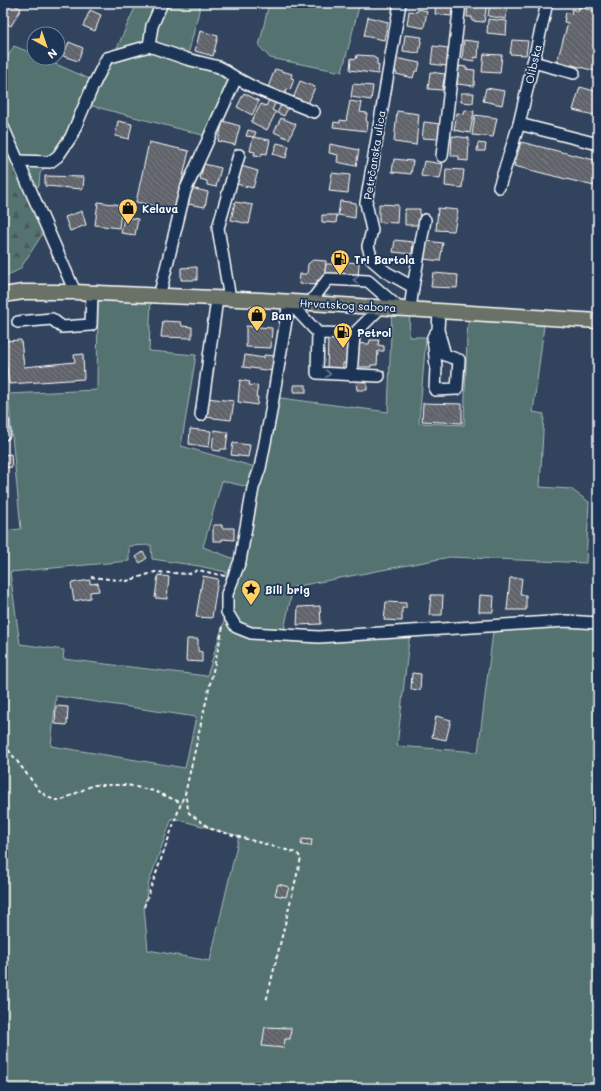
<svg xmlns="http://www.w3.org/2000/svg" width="601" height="1091" font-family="Mali,sans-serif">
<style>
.green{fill:#537270;stroke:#a9b8b8;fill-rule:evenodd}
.forest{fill:url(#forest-firs);stroke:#a9b8b8}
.building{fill:url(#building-back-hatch);stroke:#fff}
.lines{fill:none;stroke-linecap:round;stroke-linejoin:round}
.minor-casing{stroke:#fff;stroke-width:14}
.major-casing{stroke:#fff;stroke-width:17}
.path{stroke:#fff;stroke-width:2;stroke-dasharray:4 3;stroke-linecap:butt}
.minor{stroke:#1d3557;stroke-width:11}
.major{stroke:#6a7166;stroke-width:14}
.oneway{stroke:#6c7c92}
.labels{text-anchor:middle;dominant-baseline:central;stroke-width:3.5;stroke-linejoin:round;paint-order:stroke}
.street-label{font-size:11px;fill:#fff;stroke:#1d3557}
.poi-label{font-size:11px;font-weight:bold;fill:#fff;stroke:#1d3557;text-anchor:start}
</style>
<defs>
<pattern id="forest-firs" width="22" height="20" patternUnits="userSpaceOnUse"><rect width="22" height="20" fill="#537270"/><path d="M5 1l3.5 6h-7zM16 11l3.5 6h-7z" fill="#4e5959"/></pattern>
<pattern id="building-back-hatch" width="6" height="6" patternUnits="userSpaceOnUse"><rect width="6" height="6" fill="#61646b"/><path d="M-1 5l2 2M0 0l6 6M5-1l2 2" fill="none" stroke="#797b81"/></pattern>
</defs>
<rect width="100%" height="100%" fill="#31435d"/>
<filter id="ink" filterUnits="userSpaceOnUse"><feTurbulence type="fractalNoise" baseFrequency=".025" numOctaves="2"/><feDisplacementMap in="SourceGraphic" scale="8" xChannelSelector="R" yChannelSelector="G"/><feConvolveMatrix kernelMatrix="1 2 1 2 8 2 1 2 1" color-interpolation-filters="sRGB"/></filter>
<g filter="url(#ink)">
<g class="green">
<polygon points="137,3 201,3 187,59 236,78 210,137 85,104 66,144 40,173 39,186 29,187 3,127 3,65 14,46 34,54 34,58 42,58 101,84"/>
<polygon points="269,3 360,3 342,72 270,58 259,46"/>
<path d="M98 294 151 296 149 351 196 355 181 446 259 468 273 397 388 412 392 308 410 309 409 337H426L419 423 464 425 467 336 469 313 545 318 533 412 544 414 540 487 571 489 589 502 586 563 450 557 293 587 283 635 410 632 397 746 478 752 494 624 598 623V1088H3V531L21 529 8 394 97 390ZM222 481 253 488 240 561 203 547ZM151 545 152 559 199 566 226 572 227 612 207 676 63 659 64 650 20 644 10 572 129 561V546ZM56 696 196 717 185 768 51 746ZM172 818 239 836 210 961 148 950 144 907 149 882Z"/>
</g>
<polygon class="forest" points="3,142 12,147 47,227 20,269 3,278"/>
<g class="building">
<polygon points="7,3 12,3 21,9 11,26 3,21 3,9"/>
<polygon points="436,3 453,3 451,16 435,14"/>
<polygon points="468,3 487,3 484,22 472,21 472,17 467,17"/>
<polygon points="490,3 508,3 506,19 488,16"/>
<polygon points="579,7 598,12 598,59 595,71 557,61 568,23 564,22 566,12 571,14 572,9 578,11"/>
<polygon points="418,9 427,11 424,28 407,25 409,11 417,12"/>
<polygon points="90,10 101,15 95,31 83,26"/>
<polygon points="368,17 388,22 384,40 364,36"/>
<polygon points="488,19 507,21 506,35 487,33"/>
<polygon points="200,31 218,36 213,56 195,51"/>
<polygon points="405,35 422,37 419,53 403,51"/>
<polygon points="464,40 479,42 478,58 474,57 474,61 462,59"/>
<polygon points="512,40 528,41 526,55 510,54"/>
<polygon points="69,42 83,48 78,61 63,56"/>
<polygon points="433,46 448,48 447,66 431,64"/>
<polygon points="484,54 502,55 500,73 482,72"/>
<polygon points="357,55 374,56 374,58 377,59 377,64 379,65 378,74 350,70 351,58 356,59"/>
<polygon points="395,58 420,63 418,71 415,71 413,78 396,74 396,71 393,71"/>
<polygon points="459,66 466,67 466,69 475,70 474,86 457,84"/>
<polygon points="275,69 292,74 291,78 294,79 290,90 287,89 284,95 267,90"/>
<polygon points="430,72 445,74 442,90 428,89"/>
<polygon points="300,81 315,87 308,104 293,99"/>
<polygon points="353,84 373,86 371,100 351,97"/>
<polygon points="580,87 598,92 598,116 573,110"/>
<polygon points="486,88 505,91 502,105 483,101"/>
<polygon points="244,93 259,101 252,115 237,107"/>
<polygon points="461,93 474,93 473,103 461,102"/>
<polygon points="270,98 277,100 272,110 276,112 267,130 251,122 261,104 266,106"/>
<polygon points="283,101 290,104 284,116 277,113"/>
<polygon points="350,101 362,103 360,112 367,113 366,121 368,122 367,131 333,127 334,122 340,123 340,120 346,121"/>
<polygon points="465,110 474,111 470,133 454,130 457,113 464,114"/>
<polygon points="397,111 419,114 416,145 394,142"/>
<polygon points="475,115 497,118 493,137 472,135"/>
<polygon points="281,118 296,124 289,139 274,132"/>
<polygon points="118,121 132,124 129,139 115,136"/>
<polygon points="223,121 240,126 235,145 218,141"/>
<polygon points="424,122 441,124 439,139 422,138"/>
<polygon points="248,130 256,132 254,137 246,136"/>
<polygon points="452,136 469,138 468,161 459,160 459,156 451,156"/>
<polygon points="253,137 270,140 267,154 262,153 262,156 254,155 255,152 250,151"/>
<polygon points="149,142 189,151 175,210 136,202"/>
<polygon points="521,142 598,161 598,187 514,166"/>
<polygon points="277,143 289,146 286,158 273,154"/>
<polygon points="478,143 486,144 485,151 477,151"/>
<polygon points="330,144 359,150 356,166 337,162 338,155 329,153"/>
<polygon points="394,159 413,161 411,174 392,172"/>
<polygon points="424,161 443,164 440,179 421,176"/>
<polygon points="204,164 221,168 216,187 207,185 207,181 200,179"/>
<polygon points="241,166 258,171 253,188 237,184"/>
<polygon points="446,169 464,170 462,188 445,186"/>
<polygon points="332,173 350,175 348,193 329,191"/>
<polygon points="45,176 84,177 83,189 45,186"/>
<polygon points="191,188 208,192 205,207 188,204"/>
<polygon points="340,201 356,203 355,218 338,215"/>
<polygon points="98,202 122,205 119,228 95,225"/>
<polygon points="235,202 253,205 249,224 231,220"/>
<polygon points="379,204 398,205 397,223 379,222"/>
<polygon points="438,208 458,210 454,231 436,230"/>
<polygon points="405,209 420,209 419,225 405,225"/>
<polygon points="82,211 86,225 70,231 65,217"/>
<polygon points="322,215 337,215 336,223 322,222"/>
<polygon points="124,217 138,219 135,235 121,233"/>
<polygon points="395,240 413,242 412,254 393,252"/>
<polygon points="426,241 443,243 440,261 424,259"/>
<polygon points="313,260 326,261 324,280 317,280 317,285 299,284 300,274 307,274 308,264"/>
<polygon points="333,261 359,263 358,282 324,280 326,264 333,264"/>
<polygon points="197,267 197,280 181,280 181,268"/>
<polygon points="433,273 458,275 457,288 431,287"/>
<polygon points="163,321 181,322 182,326 192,327 192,338 161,337"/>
<polygon points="246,326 272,328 271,348 246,347"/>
<polygon points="328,336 344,337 344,344 350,345 351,343 369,344 370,340 379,340 378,345 384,346 384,351 378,351 377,365 371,365 371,367 349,367 349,364 343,363 343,373 327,372"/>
<polygon points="21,340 24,367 75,362 74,355 83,354 84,379 9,384 3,341"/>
<polygon points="245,355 264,358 264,355 276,356 273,371 243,367"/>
<polygon points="240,380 250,382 249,385 258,386 256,397 258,397 257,405 238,402"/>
<polygon points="356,381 367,382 367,390 357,390"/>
<rect x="294" y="385" width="12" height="7"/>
<polygon points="206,398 234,401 231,420 205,417"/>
<polygon points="423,403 462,404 462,423 422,421"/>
<polygon points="190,429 211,431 209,447 189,444"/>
<polygon points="214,430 228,432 226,449 221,449 220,451 212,450"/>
<polygon points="233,443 250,445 248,457 231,455"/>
<polygon points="11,454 12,467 3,468 3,455"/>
<polygon points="213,525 222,525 222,528 234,528 234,540 222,539 222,541 213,541"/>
<polygon points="143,552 147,558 140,563 136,557"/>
<polygon points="158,575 169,577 167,599 155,598"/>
<polygon points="203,576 218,579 212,618 196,617"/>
<polygon points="510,578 522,578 520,595 526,595 526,610 507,610"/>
<polygon points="90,580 90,584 98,583 99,591 90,592 90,598 74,601 71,583"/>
<polygon points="431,595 443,595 442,615 429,615"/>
<polygon points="480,595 494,596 493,612 479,612"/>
<polygon points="386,602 406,603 406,608 402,608 402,621 384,620"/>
<polygon points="320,606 321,624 297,625 298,607"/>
<polygon points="187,639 198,639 198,651 202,652 202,662 186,661"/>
<polygon points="412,673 421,674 420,690 411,689"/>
<polygon points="56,706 68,707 67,725 55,724"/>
<polygon points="436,716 451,720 446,740 432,737"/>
<polygon points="302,839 312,840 311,846 301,845"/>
<polygon points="278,884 289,887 286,897 275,895"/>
<polygon points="265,1027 291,1028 290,1039 285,1039 284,1048 262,1046"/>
</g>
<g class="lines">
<g class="minor-casing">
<g id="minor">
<polyline points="400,3 366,203 372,230 368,246 372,260 386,272 413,287 410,309"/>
<polyline points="533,62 574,73"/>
<polyline points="236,78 257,89 314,112"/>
<polyline points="519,124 598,144"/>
<polyline points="3,127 75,292"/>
<polyline points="442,156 460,3"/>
<polyline points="18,161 50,162 58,156 71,137 92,88 107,58 149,46"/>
<polyline points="499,187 519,124 547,3"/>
<polyline points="413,287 425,220"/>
<polyline points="159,297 185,191 236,78 219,67 187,59 149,46 152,26 162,3"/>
<polyline points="230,299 218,228 239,155"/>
<polyline points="289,302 270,417 260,468 253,488 240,561 227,594 227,612 236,627 251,633 319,637 566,621 598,623"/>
<polyline points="289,302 318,333 354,334 381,307"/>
<polyline points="310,303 328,279 368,281 399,308"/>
<polyline points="18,322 52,319 62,327 91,325 92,293"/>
<polyline points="438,330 445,355 459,360 457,389 435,390 436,367 433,337 438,330 439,311"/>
<polyline points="318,333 317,373 379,376"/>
<polyline points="351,375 354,334"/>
<polyline points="201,415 217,299"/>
<polyline points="3,422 4,434 3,434"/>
</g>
</g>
<g class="major-casing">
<polyline id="major" points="3,295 23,292 75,292 261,300 598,321"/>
</g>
<g class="path">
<polyline points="91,577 127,581 155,572 189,574 198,570 225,576"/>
<polyline points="223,627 185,794 189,813 211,829 297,853 301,858 266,1002"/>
<polyline points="3,745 7,748 39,790 46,796 54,800 62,800 93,785 127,785 154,791 182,803"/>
<polyline points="144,907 184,795"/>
</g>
<use href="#minor" class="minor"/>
<use href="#major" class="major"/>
</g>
<defs><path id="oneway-chevron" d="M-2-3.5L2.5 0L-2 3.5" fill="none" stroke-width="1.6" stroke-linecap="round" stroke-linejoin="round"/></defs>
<g class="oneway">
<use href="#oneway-chevron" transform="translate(356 280) rotate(-177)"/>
<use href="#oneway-chevron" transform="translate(328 374) rotate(3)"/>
</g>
</g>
<defs>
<g id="shop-pin" transform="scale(1)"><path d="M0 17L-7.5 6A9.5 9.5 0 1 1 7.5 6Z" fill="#ffd166" stroke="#1d3557"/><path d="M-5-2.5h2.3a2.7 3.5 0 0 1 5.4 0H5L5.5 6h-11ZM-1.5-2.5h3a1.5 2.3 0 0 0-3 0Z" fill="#111"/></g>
<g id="fuel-pin" transform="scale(1)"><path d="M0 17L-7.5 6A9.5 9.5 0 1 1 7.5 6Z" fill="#ffd166" stroke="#1d3557"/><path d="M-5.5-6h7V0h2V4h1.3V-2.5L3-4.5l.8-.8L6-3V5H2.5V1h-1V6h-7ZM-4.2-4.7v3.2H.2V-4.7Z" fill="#111"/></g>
<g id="sight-pin" transform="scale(1)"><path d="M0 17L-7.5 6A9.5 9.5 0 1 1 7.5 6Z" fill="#ffd166" stroke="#1d3557"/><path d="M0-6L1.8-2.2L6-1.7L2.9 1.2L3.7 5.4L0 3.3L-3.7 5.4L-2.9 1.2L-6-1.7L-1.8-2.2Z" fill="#111"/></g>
</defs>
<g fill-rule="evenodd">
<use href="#shop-pin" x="128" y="208"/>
<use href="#fuel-pin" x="340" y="259"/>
<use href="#shop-pin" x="257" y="315"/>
<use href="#fuel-pin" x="343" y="332"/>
<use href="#sight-pin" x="251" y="589"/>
</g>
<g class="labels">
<g class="street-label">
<text transform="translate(533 64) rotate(-77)">Olibska</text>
<text transform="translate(374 155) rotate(-81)">Petrčanska ulica</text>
<text transform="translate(348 305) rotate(3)">Hrvatskog sabora</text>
</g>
<g class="poi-label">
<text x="142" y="208">Kelava</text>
<text x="354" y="259">Tri Bartola</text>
<text x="271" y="315">Ban</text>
<text x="357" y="332">Petrol</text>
<text x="265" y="589">Bili brig</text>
</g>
</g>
<rect width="601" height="1091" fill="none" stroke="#1d3557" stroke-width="16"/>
<rect x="8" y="8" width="585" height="1075" fill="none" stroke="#fff" stroke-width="1.5" filter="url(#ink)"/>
<g transform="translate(46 46) rotate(140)"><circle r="19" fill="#1d3557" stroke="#77869a"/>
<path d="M0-3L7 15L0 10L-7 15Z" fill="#ffd166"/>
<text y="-6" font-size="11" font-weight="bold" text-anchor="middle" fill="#ffffff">N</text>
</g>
</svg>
